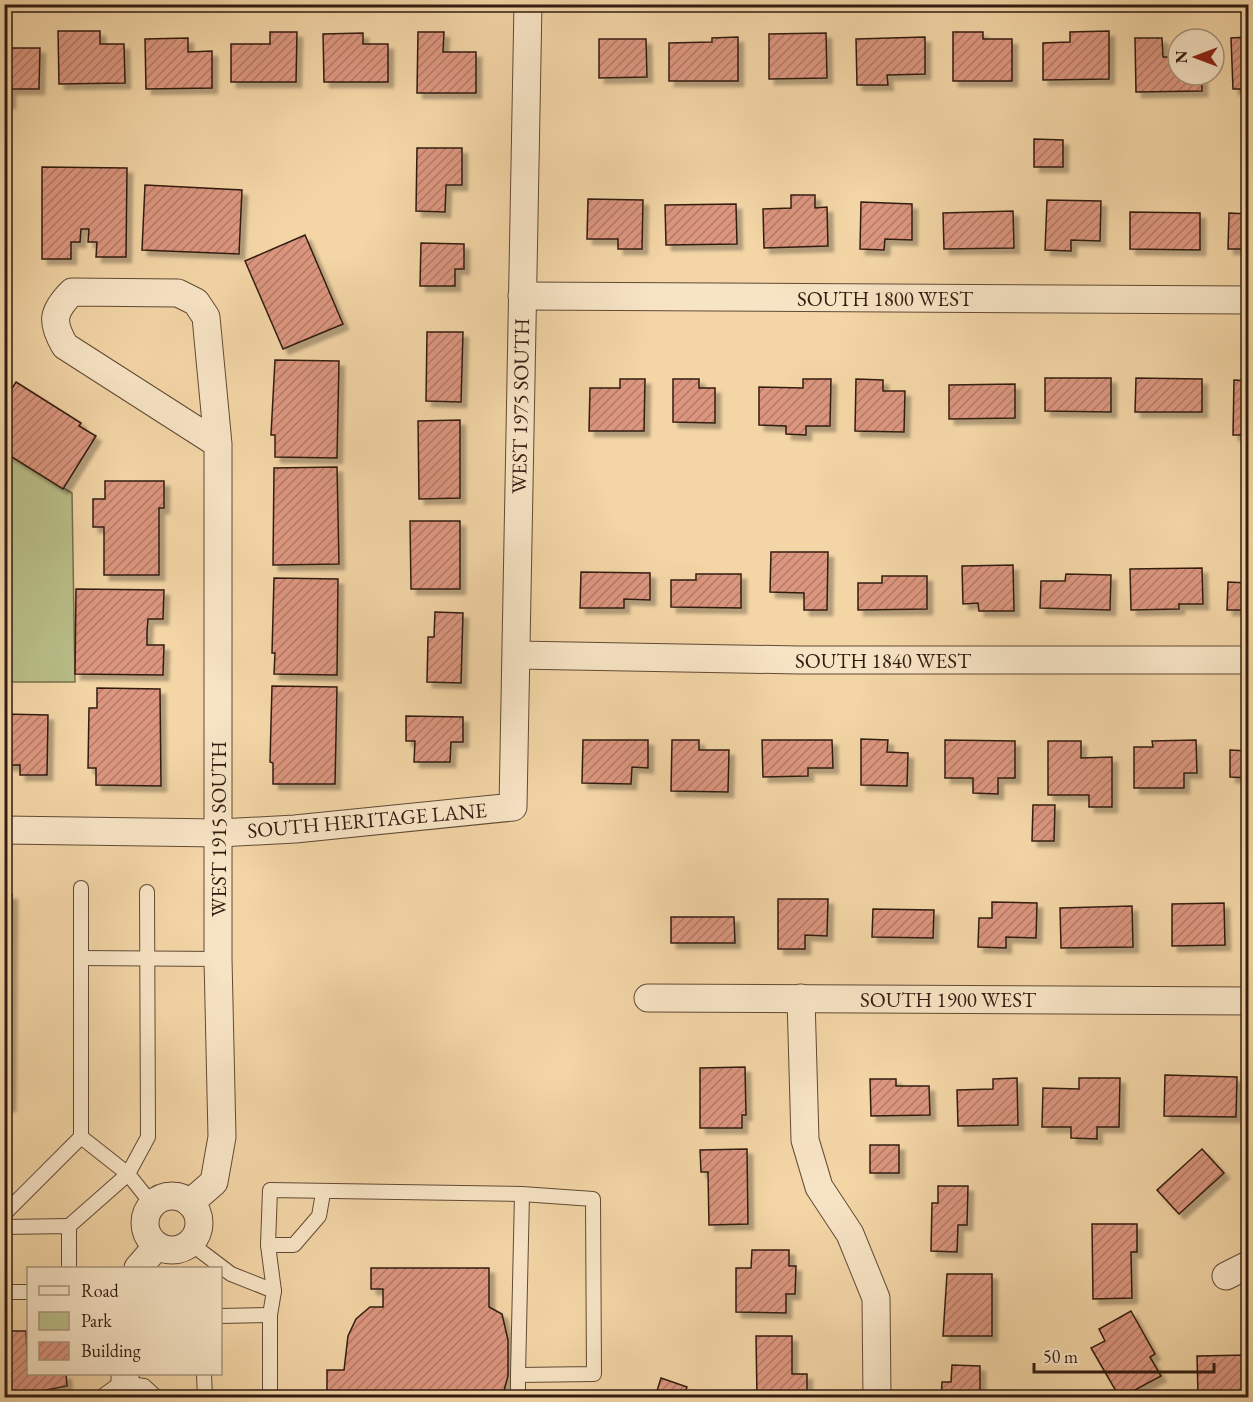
<svg xmlns="http://www.w3.org/2000/svg" width="1253" height="1402" font-family="'EB Garamond',serif">
<style>
.park{fill:#b9be88;stroke:#766d4c;stroke-width:1.5}
.building{fill:url(#building-hatch);stroke:#321c11;stroke-width:1.5;filter:url(#shadow)}
.lines{fill:none;stroke-linecap:round;stroke-linejoin:round}
.service-casing{stroke:#624a36;stroke-width:16}
.minor-casing{stroke:#624a36;stroke-width:29}
.service{stroke:#f7e4c5;stroke-width:14}
.minor{stroke:#f7e4c5;stroke-width:27}
.labels{text-anchor:middle;dominant-baseline:central;stroke-width:4.5;stroke-linejoin:round;paint-order:stroke}
.street-label{font-size:21px;fill:#321c11;stroke:#f7e4c5}
</style>
<defs>
<pattern id="building-hatch" width="6" height="6" patternUnits="userSpaceOnUse" patternTransform="scale(1.5)"><rect width="6" height="6" fill="#dc967f"/><path d="M-1 1l2-2M0 6l6-6M5 7l2-2" fill="none" stroke="#b37a67"/></pattern>
<filter id="shadow"><feDropShadow dx="5.5" dy="5.5" stdDeviation="1.5" flood-color="#0004"/></filter>
</defs>
<rect width="100%" height="100%" fill="#f3d5a6"/>
<filter id="stains"><feTurbulence type="fractalNoise" baseFrequency=".00333" numOctaves="4"/><feColorMatrix values="0 0 0 0 .2 0 0 0 0 .09 0 0 0 0 .02 0 0 0 .5 -.17"/></filter>
<radialGradient id="worn" r=".72"><stop offset=".6" stop-color="#630" stop-opacity="0"/><stop offset="1" stop-color="#630" stop-opacity=".3"/></radialGradient>
<polygon class="park" points="4,452 72,493 75,682 5,682"/>
<g class="building">
<polygon points="58,31 100,31 100,44 124,44 125,83 59,84"/>
<polygon points="1109,31 1109,79 1043,80 1043,43 1070,42 1070,32"/>
<polygon points="270,32 297,32 296,82 231,82 231,44 270,44"/>
<polygon points="418,32 444,32 443,52 476,52 476,93 417,93"/>
<polygon points="953,32 983,32 983,39 1012,39 1012,81 953,81"/>
<polygon points="363,33 363,44 388,44 388,82 324,82 323,34"/>
<polygon points="826,33 827,78 769,79 769,34"/>
<polygon points="738,37 738,81 669,81 669,43 712,42 712,38"/>
<polygon points="925,37 925,74 887,75 888,85 857,85 856,39"/>
<polygon points="1248,37 1248,95 1247,95 1247,89 1233,89 1231,38"/>
<polygon points="188,38 188,52 212,51 212,88 146,89 145,39"/>
<polygon points="1135,38 1162,38 1163,57 1178,57 1178,75 1202,75 1202,91 1136,92"/>
<polygon points="599,39 646,39 647,77 599,78"/>
<polygon points="4,48 40,48 39,89 10,89 10,103 4,103"/>
<polygon points="1034,139 1063,140 1063,167 1034,167"/>
<polygon points="417,148 462,148 462,185 446,185 445,212 416,211"/>
<polygon points="42,167 127,168 126,257 96,257 97,242 88,242 89,229 81,229 80,242 71,242 71,259 42,259"/>
<polygon points="145,185 242,190 239,254 142,250"/>
<polygon points="791,195 815,195 815,208 827,207 828,246 764,248 763,209 791,208"/>
<polygon points="588,199 643,200 642,249 618,249 618,239 587,239"/>
<polygon points="1047,200 1101,201 1100,241 1071,240 1071,251 1045,250"/>
<polygon points="861,202 912,204 912,240 885,239 884,250 860,249"/>
<polygon points="736,204 737,244 666,245 665,205"/>
<polygon points="1013,211 1014,248 944,249 943,213"/>
<polygon points="1130,212 1200,213 1200,250 1130,249"/>
<polygon points="1229,213 1248,214 1248,249 1228,249"/>
<polygon points="305,235 343,324 283,349 245,261"/>
<polygon points="421,243 464,244 464,269 455,269 455,286 420,286"/>
<polygon points="427,332 463,332 461,402 426,401"/>
<polygon points="275,360 339,361 337,458 275,457 275,435 271,435"/>
<polygon points="1045,378 1111,378 1111,412 1045,411"/>
<polygon points="1136,378 1202,379 1202,412 1135,412"/>
<polygon points="620,379 645,379 644,431 589,431 590,388 620,388"/>
<polygon points="673,379 699,379 699,388 715,388 715,423 673,422"/>
<polygon points="803,379 831,379 830,426 806,426 806,435 786,434 786,426 759,425 759,387 803,388"/>
<polygon points="856,379 883,380 883,391 905,391 904,432 855,431"/>
<polygon points="1234,380 1248,381 1248,435 1233,435"/>
<polygon points="16,382 81,423 79,426 96,436 63,489 4,452 4,401"/>
<polygon points="1015,384 1015,418 949,419 949,385"/>
<polygon points="460,420 460,498 419,499 418,421"/>
<polygon points="337,467 339,564 273,565 274,468"/>
<polygon points="105,481 164,481 164,508 159,508 159,575 104,575 104,527 93,527 93,499 105,499"/>
<polygon points="410,521 460,521 460,589 411,589"/>
<polygon points="771,552 828,552 827,610 804,610 804,593 770,592"/>
<polygon points="1013,565 1014,611 979,611 978,603 963,604 962,566"/>
<polygon points="1202,568 1203,604 1179,604 1179,609 1131,610 1130,569"/>
<polygon points="581,572 650,573 650,600 624,599 624,608 580,608"/>
<polygon points="696,574 741,574 741,608 671,607 671,580 696,580"/>
<polygon points="1066,574 1111,575 1110,610 1040,608 1041,581 1065,581"/>
<polygon points="882,576 927,576 927,609 858,610 858,583 882,583"/>
<polygon points="274,578 338,579 337,675 274,674 275,653 272,653"/>
<polygon points="1228,582 1248,583 1248,610 1227,610"/>
<polygon points="76,589 164,590 163,619 148,619 147,631 147,645 164,645 163,675 75,674"/>
<polygon points="435,612 463,613 461,683 427,682 428,637 434,637"/>
<polygon points="272,686 337,687 335,784 273,784 273,763 270,762"/>
<polygon points="97,688 160,689 161,786 96,785 96,768 88,768 89,708 97,708"/>
<polygon points="4,714 48,715 47,775 20,775 20,765 4,765"/>
<polygon points="406,716 463,717 463,742 451,742 450,762 414,762 415,741 406,741"/>
<polygon points="861,739 888,740 887,752 908,753 907,786 861,785"/>
<polygon points="583,740 648,740 648,768 632,767 631,784 582,783"/>
<polygon points="672,740 699,740 699,750 729,750 728,792 671,791"/>
<polygon points="762,740 832,740 833,768 808,768 808,776 763,777"/>
<polygon points="945,740 1015,741 1015,778 998,778 998,794 973,793 973,778 945,778"/>
<polygon points="1196,740 1197,773 1184,773 1184,788 1134,788 1134,747 1153,747 1152,741"/>
<polygon points="1048,741 1081,741 1081,758 1112,757 1112,807 1089,807 1089,795 1048,795"/>
<polygon points="1230,750 1248,751 1248,778 1230,777"/>
<polygon points="1033,805 1055,805 1054,841 1032,841"/>
<polygon points="4,894 12,894 10,1106 4,1106"/>
<polygon points="778,899 828,899 827,936 805,935 805,949 778,949"/>
<polygon points="992,902 1037,903 1036,938 1006,937 1006,948 978,947 979,918 992,918"/>
<polygon points="1224,903 1225,945 1172,946 1172,904"/>
<polygon points="1132,906 1133,947 1061,948 1060,908"/>
<polygon points="873,909 934,910 933,938 872,937"/>
<polygon points="671,917 734,917 735,943 671,943"/>
<polygon points="745,1067 746,1115 742,1115 742,1128 700,1128 700,1068"/>
<polygon points="1165,1075 1237,1077 1236,1117 1164,1116"/>
<polygon points="1017,1078 1018,1125 958,1126 957,1090 993,1089 993,1079"/>
<polygon points="1079,1078 1120,1078 1119,1127 1097,1127 1097,1139 1071,1138 1071,1127 1042,1127 1043,1088 1079,1089"/>
<polygon points="870,1079 896,1079 896,1086 929,1086 930,1115 871,1116"/>
<rect x="870" y="1145" width="29" height="28"/>
<polygon points="747,1149 748,1224 709,1225 708,1172 701,1172 700,1150"/>
<polygon points="1202,1149 1224,1173 1179,1214 1157,1190"/>
<polygon points="938,1186 968,1186 967,1225 958,1225 957,1252 931,1251 932,1203 938,1203"/>
<polygon points="1092,1224 1137,1224 1137,1252 1131,1252 1132,1298 1093,1299"/>
<polygon points="752,1250 789,1250 789,1266 796,1266 795,1294 786,1294 786,1313 736,1312 736,1268 751,1268"/>
<polygon points="371,1268 489,1268 489,1307 502,1314 508,1340 508,1376 502,1398 327,1398 327,1370 344,1370 348,1336 356,1319 370,1307 383,1307 383,1289 371,1289"/>
<polygon points="947,1274 992,1274 992,1336 943,1336"/>
<polygon points="1131,1311 1155,1354 1150,1357 1161,1376 1120,1398 1091,1348 1105,1341 1099,1329"/>
<polygon points="4,1331 26,1331 28,1374 66,1374 67,1386 4,1398"/>
<polygon points="756,1336 792,1336 792,1374 807,1374 807,1398 757,1398"/>
<polygon points="1248,1355 1248,1398 1235,1398 1234,1394 1198,1395 1197,1356"/>
<polygon points="952,1365 980,1366 980,1391 993,1391 993,1398 941,1398 942,1382 951,1382"/>
<polygon points="661,1378 687,1387 683,1398 665,1398 656,1394"/>
</g>
<g class="lines">
<g class="service-casing">
<g id="service">
<polyline points="81,888 81,1137"/>
<polyline points="147,892 148,1137 128,1174 152,1204"/>
<polyline points="81,958 218,959"/>
<polyline points="4,1214 81,1137 128,1174 69,1226"/>
<polyline points="4,1227 69,1226 69,1268"/>
<polyline points="190,1243 231,1274 274,1291"/>
<polyline points="268,1245 294,1245 319,1216 323,1193"/>
<polyline points="4,1292 28,1292"/>
<polyline points="220,1316 270,1315"/>
<polyline points="204,1374 205,1398"/>
<polyline points="518,1375 522,1194"/>
<polyline points="100,1398 121,1383 144,1386 157,1398"/>
<polyline points="270,1398 270,1315 274,1291 268,1245 270,1190 522,1194 593,1199 594,1374 518,1375 518,1398"/>
</g>
</g>
<g class="minor-casing">
<g id="minor">
<polyline points="522,296 1248,300"/>
<polyline points="517,655 799,660 1248,660"/>
<polyline points="4,830 219,833 295,829 513,807 528,4"/>
<polyline points="648,998 1248,1001"/>
<polyline points="801,998 805,1140 819,1187 850,1234 876,1298 877,1398"/>
<circle cx="172" cy="1223" r="27"/>
<path d="M190 1203 214 1182 222 1137 218 959V444L206 317 196 302 178 293 72 292C52 312 51 322 65 346L218 444"/>
<polyline points="138,1268 157,1246"/>
<polyline points="1226,1276 1248,1265"/>
<polyline points="125,1398 125,1374"/>
</g>
</g>
<use href="#service" class="service"/>
<use href="#minor" class="minor"/>
</g>
<g class="labels">
<g class="street-label">
<text x="885" y="298">SOUTH 1800 WEST</text>
<text transform="translate(520 406) rotate(-89)">WEST 1975 SOUTH</text>
<text x="883" y="660">SOUTH 1840 WEST</text>
<text transform="translate(367 820) rotate(-5)">SOUTH HERITAGE LANE</text>
<text transform="translate(218 829) rotate(-90)">WEST 1915 SOUTH</text>
<text x="948" y="999">SOUTH 1900 WEST</text>
</g>
</g>
<rect width="1253" height="1402" fill="none" stroke="#f3d5a6" stroke-width="24"/>
<rect x="6" y="6" width="1241" height="1390" fill="none" stroke="#321c11" stroke-width="3"/>
<rect x="12" y="12" width="1229" height="1378" fill="none" stroke="#321c11" stroke-width="1.5"/>
<rect x="27" y="1267" width="195" height="108" fill="#f7e4c5" stroke="#a8947d" stroke-width="1.5"/>
<rect x="39" y="1286" width="30" height="9" fill="#f7e4c5" stroke="#a8947d" stroke-width="1.5"/>
<text x="81" y="1297" font-size="18" fill="#321c11">Road</text>
<rect x="39" y="1312" width="30" height="18" fill="#b9be88" stroke="#a8947d" stroke-width="1.5"/>
<text x="81" y="1327" font-size="18" fill="#321c11">Park</text>
<rect x="39" y="1342" width="30" height="18" fill="url(#building-hatch)" stroke="#a8947d" stroke-width="1.5"/>
<text x="81" y="1357" font-size="18" fill="#321c11">Building</text>
<g transform="translate(1196 57) rotate(270)"><circle r="28" fill="#f7e4c5" stroke="#a8947d" stroke-width="1.5"/>
<path d="M0-4.5L10 22L0 15L-10 22Z" fill="#8f2418"/>
<text y="-9" font-size="16" font-weight="bold" text-anchor="middle" fill="#321c11">N</text>
</g>
<path d="M1034 1363v9h180v-9" fill="none" stroke="#321c11" stroke-width="3"/>
<text x="1043" y="1363" font-size="18" fill="#321c11" stroke="#f7e4c5" stroke-width="4.5" paint-order="stroke">50 m</text>
<rect width="100%" height="100%" filter="url(#stains)"/>
<rect width="100%" height="100%" fill="url(#worn)"/>
</svg>
